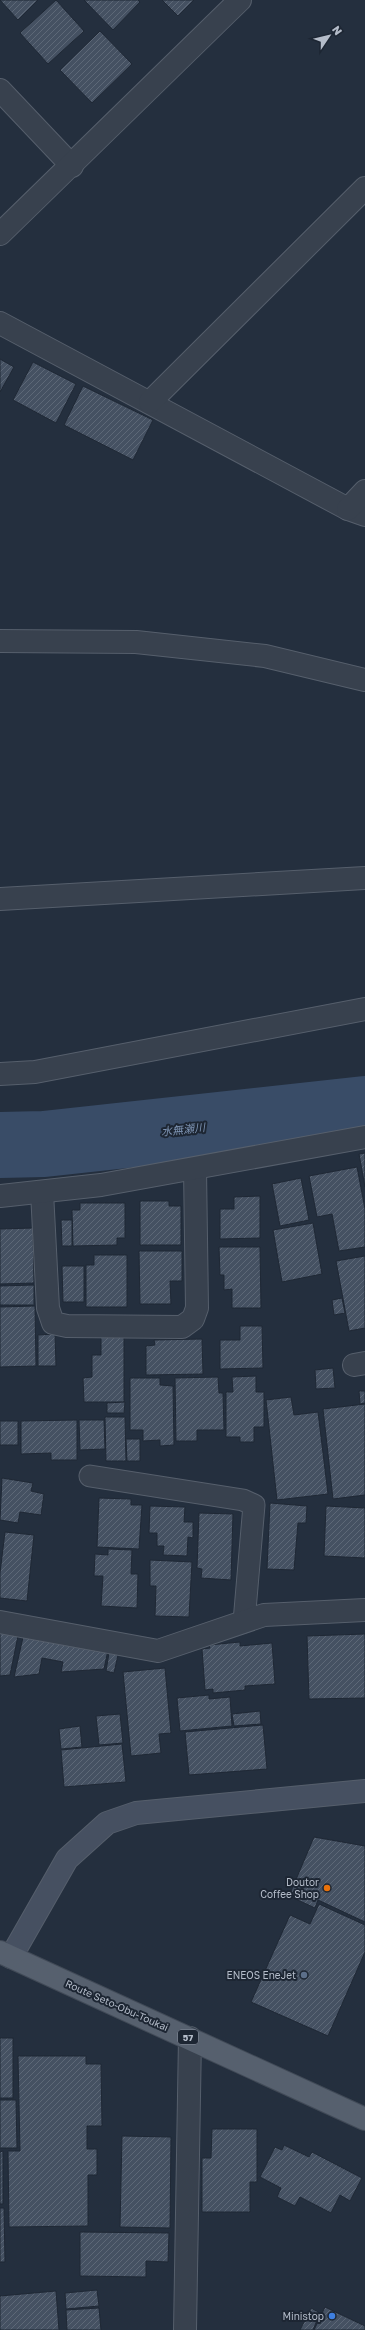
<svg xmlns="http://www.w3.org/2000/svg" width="365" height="2330" font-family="'Golos Text','Noto Sans JP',sans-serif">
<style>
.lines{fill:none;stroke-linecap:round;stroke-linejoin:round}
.river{stroke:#394c67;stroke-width:66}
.building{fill:url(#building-hatch);stroke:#1f2835}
.lane-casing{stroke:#565f6c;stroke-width:23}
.street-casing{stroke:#565f6c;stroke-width:24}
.secondary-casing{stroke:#565f6c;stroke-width:24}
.primary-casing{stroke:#414a57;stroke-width:24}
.lane{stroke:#38414e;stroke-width:21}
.street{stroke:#38414e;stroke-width:22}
.secondary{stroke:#465061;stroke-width:22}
.primary{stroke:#56606e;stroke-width:22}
.food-dot{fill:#e8710a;stroke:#1d2633;stroke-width:1.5}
.service-dot{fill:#5c6f8a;stroke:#1d2633;stroke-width:1.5}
.shop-dot{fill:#3f7fe0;stroke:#1d2633;stroke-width:1.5}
.labels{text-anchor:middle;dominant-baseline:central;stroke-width:4;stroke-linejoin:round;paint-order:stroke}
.shield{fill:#1d2633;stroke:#878f9c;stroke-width:1}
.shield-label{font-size:9px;font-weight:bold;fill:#b4bcc9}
.poi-label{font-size:10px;fill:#b4bcc9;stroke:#1d2633;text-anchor:end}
.street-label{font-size:10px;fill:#b4bcc9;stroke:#1d2633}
.water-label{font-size:11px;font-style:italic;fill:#7c92b1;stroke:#1d2633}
</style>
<defs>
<pattern id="building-hatch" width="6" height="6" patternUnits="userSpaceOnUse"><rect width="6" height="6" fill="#455162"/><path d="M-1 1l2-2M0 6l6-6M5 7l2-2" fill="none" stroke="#5d6877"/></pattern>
</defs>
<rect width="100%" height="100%" fill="#242f3e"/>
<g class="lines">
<polyline class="river" points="0,1145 44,1144 365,1109"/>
</g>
<g class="building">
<polygon points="0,0 38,0 18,20"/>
<polygon points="56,0 84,31 48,64 20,33"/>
<polygon points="84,0 138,0 140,2 113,30"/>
<polygon points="162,0 194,0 178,16"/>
<polygon points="100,31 132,64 92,103 60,70"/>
<polygon points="0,359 14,367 0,392"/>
<polygon points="33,362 76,384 56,423 13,400"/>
<polygon points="83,386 153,420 133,460 64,425"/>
<polygon points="365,1153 365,1187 359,1154"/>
<polygon points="357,1167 365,1209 365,1247 339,1251 332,1214 317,1217 309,1176"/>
<polygon points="301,1178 309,1220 280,1226 272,1184"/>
<polygon points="260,1196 260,1238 220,1239 220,1209 234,1209 234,1197"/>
<polygon points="140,1201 169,1201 169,1206 181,1206 181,1245 140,1245"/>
<polygon points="80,1203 125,1203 125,1238 117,1238 117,1245 73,1246 72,1210 80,1210"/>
<polygon points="61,1220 72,1220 72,1246 62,1246"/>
<polygon points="313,1223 322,1274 282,1282 273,1230"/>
<polygon points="33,1228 34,1283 0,1284 0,1229"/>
<polygon points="219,1247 260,1247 261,1308 232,1308 232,1289 224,1290 224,1275 220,1275"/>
<polygon points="139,1251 182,1251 182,1281 170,1281 171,1304 140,1304"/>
<polygon points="94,1255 127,1255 127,1307 86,1307 86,1265 94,1265"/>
<polygon points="365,1256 365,1328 349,1331 336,1261"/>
<polygon points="62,1266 84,1266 84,1302 63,1302"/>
<polygon points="34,1285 34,1305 0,1305 0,1286"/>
<polygon points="342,1298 345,1313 334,1315 332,1300"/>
<polygon points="35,1306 36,1366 0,1367 0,1307"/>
<polygon points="240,1326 262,1326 263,1368 220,1369 220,1340 240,1340"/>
<polygon points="55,1334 56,1366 38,1366 38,1335"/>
<polygon points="101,1337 124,1337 124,1402 84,1402 83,1378 92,1377 92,1355 101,1355"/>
<polygon points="202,1339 203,1374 146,1375 146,1346 155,1345 154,1340"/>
<polygon points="333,1368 335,1388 316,1389 315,1370"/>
<polygon points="256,1376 256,1392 264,1392 264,1427 254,1427 254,1442 240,1442 240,1437 226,1437 226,1392 233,1392 232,1377"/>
<polygon points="218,1377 219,1393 223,1393 224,1430 197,1430 197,1441 176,1441 175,1378"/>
<polygon points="130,1378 160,1378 160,1385 173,1386 174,1445 160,1446 160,1440 143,1441 143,1430 130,1430"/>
<polygon points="359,1391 365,1391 365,1403 360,1404"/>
<polygon points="291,1397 294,1415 318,1412 328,1494 277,1500 266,1400"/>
<polygon points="125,1402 124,1413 107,1413 107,1403"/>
<polygon points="365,1404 365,1495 333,1499 323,1409"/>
<polygon points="105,1417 125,1417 126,1461 106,1461"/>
<polygon points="77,1420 77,1460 51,1460 51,1453 21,1454 21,1421"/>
<polygon points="79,1420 104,1420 105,1449 80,1450"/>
<rect x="0" y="1421" width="18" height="24"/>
<polygon points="126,1439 140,1439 140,1461 127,1461"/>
<polygon points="2,1478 33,1483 31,1491 44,1494 41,1515 20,1512 18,1523 0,1520"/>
<polygon points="99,1498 131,1499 131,1505 142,1505 139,1549 97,1547"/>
<polygon points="270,1503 307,1506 306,1523 298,1523 294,1570 267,1569"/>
<polygon points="150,1506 185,1507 184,1522 193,1522 193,1538 188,1537 187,1556 163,1555 164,1546 157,1546 157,1533 149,1533"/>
<polygon points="326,1506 365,1508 365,1558 324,1556"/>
<polygon points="199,1513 233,1514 231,1580 201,1578 202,1569 197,1568"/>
<polygon points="5,1532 34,1535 27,1601 0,1598 0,1573"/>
<polygon points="108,1549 132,1550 131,1574 138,1574 137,1608 101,1606 103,1576 94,1576 95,1554 108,1555"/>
<polygon points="150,1560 192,1562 189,1617 155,1616 156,1586 150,1586"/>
<polygon points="0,1628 19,1631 10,1675 0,1676"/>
<polygon points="24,1633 108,1650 104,1669 61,1672 63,1662 42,1658 39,1674 14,1677"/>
<polygon points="365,1634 365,1698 309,1699 307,1636"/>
<polygon points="240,1642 240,1646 272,1643 275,1684 245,1686 245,1690 213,1693 213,1689 205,1690 202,1649 210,1648 209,1645"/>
<polygon points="109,1653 118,1655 114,1673 106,1671"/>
<polygon points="165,1668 171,1733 159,1734 161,1753 131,1756 123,1672"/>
<polygon points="209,1695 209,1699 230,1697 232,1726 180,1731 177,1698"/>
<polygon points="260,1711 261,1724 234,1726 232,1714"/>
<polygon points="120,1714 123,1743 99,1745 96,1716"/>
<polygon points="263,1725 267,1769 189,1775 185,1732"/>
<polygon points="80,1726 82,1747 61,1749 59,1729"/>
<polygon points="122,1744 126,1782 64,1787 61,1750"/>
<polygon points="314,1837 365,1846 365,1922 318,1900 315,1908 289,1896"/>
<polygon points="319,1904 365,1925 365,1952 328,2036 251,2002 290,1915 310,1924"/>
<rect x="0" y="2038" width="13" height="60"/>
<polygon points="18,2056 86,2056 86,2064 101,2064 102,2126 87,2126 87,2149 97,2149 97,2175 88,2175 88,2226 9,2227 8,2151 20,2151"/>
<polygon points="0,2100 16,2100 17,2148 0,2148"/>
<polygon points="212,2129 257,2129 257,2182 250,2182 250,2212 202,2212 202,2158 211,2158"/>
<polygon points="122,2136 171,2137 170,2228 120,2227"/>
<polygon points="284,2145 309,2157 312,2152 362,2178 350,2201 340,2195 331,2213 300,2197 295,2206 277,2197 281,2188 260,2177 275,2147 282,2150"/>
<polygon points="3,2151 3,2204 0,2204 0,2152"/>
<polygon points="0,2208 4,2208 5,2262 0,2262"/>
<polygon points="80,2232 169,2233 168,2262 146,2261 146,2277 80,2276"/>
<polygon points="97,2290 99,2306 66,2309 65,2293"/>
<polygon points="56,2291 59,2330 0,2330 0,2296"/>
<polygon points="325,2307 365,2326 365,2330 314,2330"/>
<polygon points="99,2308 101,2330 67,2330 66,2310"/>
<polygon points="311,2308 320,2313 313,2330 300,2330"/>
</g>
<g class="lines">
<g class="lane-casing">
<polyline id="lane" points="90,1476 243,1500 254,1505 244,1622"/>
</g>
<g class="street-casing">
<g id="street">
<polyline points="0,90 72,166"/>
<polyline points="0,234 240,0"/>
<polyline points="0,323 348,509 365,515"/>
<polyline points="150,402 365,188"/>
<polyline points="348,509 365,491"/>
<polyline points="0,641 136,642 265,656 365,680"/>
<polyline points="0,899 365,878"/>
<polyline points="0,1074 35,1072 365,1009"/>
<polyline points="42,1192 48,1308 53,1323 67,1326 182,1327 193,1319 197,1308 195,1169"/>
<polyline points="0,1196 101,1185 365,1137"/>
<polyline points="354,1365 365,1363"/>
<polyline points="0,1622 158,1651 264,1615 365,1610"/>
<polyline points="185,2330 190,2038"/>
</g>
</g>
<g class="secondary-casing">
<polyline id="secondary" points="11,1957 67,1859 107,1823 136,1813 365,1791"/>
</g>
<g class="primary-casing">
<polyline id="primary" points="0,1952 365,2119"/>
</g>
<use href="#lane" class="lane"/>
<use href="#street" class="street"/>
<use href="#secondary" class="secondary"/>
<use href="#primary" class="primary"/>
</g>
<circle class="food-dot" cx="327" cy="1888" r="4"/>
<circle class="service-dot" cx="304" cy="1975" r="4"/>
<circle class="shop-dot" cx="332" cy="2316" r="4"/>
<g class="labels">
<rect class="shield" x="178" y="2030" width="20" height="14" rx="3"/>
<g class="shield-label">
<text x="188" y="2037">57</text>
</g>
<g class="poi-label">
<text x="319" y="1882">Doutor<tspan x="319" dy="12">Coffee Shop</tspan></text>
<text x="296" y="1975">ENEOS EneJet</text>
<text x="324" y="2316">Ministop</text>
</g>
<g class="street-label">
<text transform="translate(117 2005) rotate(24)">Route Seto-Obu-Toukai</text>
</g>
<g class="water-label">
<text transform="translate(183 1129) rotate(-6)">水無瀬川</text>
</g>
</g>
<g transform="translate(329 36) rotate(55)" stroke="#1d2633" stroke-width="3" paint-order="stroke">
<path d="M0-3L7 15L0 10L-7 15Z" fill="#b4bcc9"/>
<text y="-6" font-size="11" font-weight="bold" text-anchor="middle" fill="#b4bcc9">N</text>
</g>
</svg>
